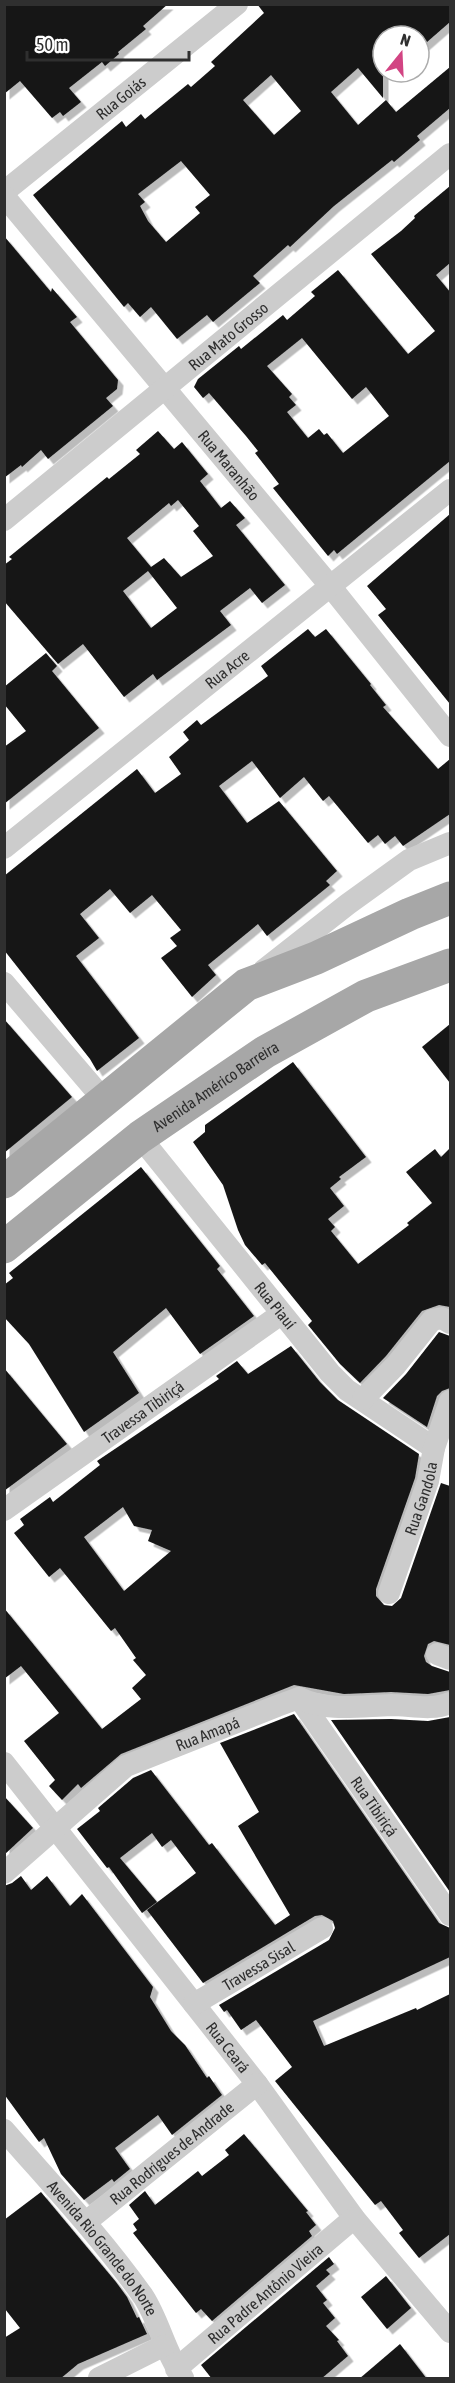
<svg xmlns="http://www.w3.org/2000/svg" width="455" height="2383" font-family="'Asap Condensed',sans-serif">
<style>
.building{fill:#161616;fill-rule:evenodd;filter:url(#shadow)}
.lines{fill:none;stroke-linecap:round;stroke-linejoin:round}
.street{stroke:#ccc;stroke-width:22}
.primary{stroke:#a7a7a7;stroke-width:33}
.labels{text-anchor:middle;dominant-baseline:central;stroke-width:6;stroke-linejoin:round;paint-order:stroke}
.street-label{font-size:16px;fill:#2f2f2f;stroke:#fff}
</style>
<defs>
<filter id="shadow"><feDropShadow dx="5.5" dy="5.5" stdDeviation="0" flood-color="#0004"/></filter>
</defs>
<rect width="100%" height="100%" fill="#fff"/>
<g class="building">
<polygon points="4,4 168,4 143,26 146,29 118,52 119,54 105,66 102,62 69,88 81,102 63,116 60,112 52,118 20,81 4,94"/>
<path d="M257 4H450V22L419 49V36H383V98L358 68 331 92 358 125 386 100 396 112 450 67V108L417 136 420 140 394 162 392 160 334 206 290 247 288 245 253 276 260 283 237 302 213 322 207 315 177 339 151 307 140 317 128 303 124 307 33 195 122 121 126 127 141 114 145 119 188 84 191 87 215 66 211 62 264 13ZM271 75 301 111 274 135 243 100ZM181 161 210 195 195 207 200 213 166 242 148 221 140 206 145 202 138 194Z"/>
<path d="M450 186V263L436 275 450 292V461L337 554 334 550 328 556 273 488 279 484 255 453 258 451 246 436 209 393 203 398 194 387 198 379 239 346 241 349 283 315 287 320 315 296 311 292 338 270 408 354 435 331 371 254 401 231 415 218 414 216ZM302 338 352 399 366 387 389 416 343 453 327 433 324 435 319 429 308 438 287 412 296 405 289 397 292 394 267 366Z"/>
<polygon points="4,236 51,292 52,288 77,317 70,322 118,380 117,389 106,398 113,406 48,459 41,450 22,467 21,465 4,478"/>
<path d="M158 431 174 449 182 442 208 474 200 481 221 508 230 501 245 518 236 525 285 585 262 603 250 588 220 611 231 625 157 680 153 674 124 697 83 644 58 664 4 601V565L12 559 9 557 107 477 109 479 140 454 136 450ZM178 500 199 526 193 531 213 556 181 577 164 558 151 567 127 538 169 503 171 506ZM148 571 177 608 151 628 123 591Z"/>
<polygon points="450,514 450,704 378,615 386,609 367,586"/>
<polygon points="308,629 315,637 326,629 371,684 370,685 386,705 383,707 438,769 450,759 450,814 403,846 395,836 385,844 378,835 368,843 329,796 323,801 304,777 280,798 252,761 219,786 247,823 279,801 337,871 326,881 330,885 267,936 258,924 208,965 216,975 192,997 161,958 177,946 170,938 181,930 152,895 130,913 110,889 80,914 99,938 76,956 139,1038 97,1071 90,1059 4,950 4,876 137,769 155,793 181,774 169,757 189,740 183,732 197,720 201,725 268,676 261,666"/>
<polygon points="46,653 57,666 52,671 99,728 4,804 4,747 26,731 4,704 4,687"/>
<polygon points="4,1019 72,1097 4,1153"/>
<polygon points="450,1024 450,1083 422,1047"/>
<polygon points="293,1062 366,1157 339,1177 341,1179 330,1188 344,1206 328,1219 335,1227 331,1231 358,1264 409,1225 407,1223 432,1203 406,1172 435,1149 441,1157 450,1148 450,1307 439,1305 422,1311 386,1356 360,1383 340,1364 308,1325 312,1321 265,1263 262,1265 245,1245 238,1230 223,1185 193,1142 205,1132 205,1125"/>
<polygon points="141,1167 220,1266 217,1269 254,1316 200,1354 166,1308 113,1352 139,1393 84,1432 29,1344 4,1317 4,1285 13,1278 9,1273"/>
<polygon points="439,1332 450,1336 450,1388 442,1391 437,1396 427,1427 383,1398 406,1374"/>
<path d="M291 1346 320 1382 338 1400 419 1454 415 1478 376 1589V1596L384 1605 392 1606 401 1598 441 1483 450 1486V1645L434 1641 428 1644 424 1656 426 1662 432 1666 450 1672V1690L428 1694 391 1692 344 1694 294 1685 121 1754 81 1788 78 1784 62 1800 49 1786 55 1780 24 1741 59 1713 21 1666 4 1679V1608L102 1729 141 1699 132 1688 146 1675 133 1660 136 1658 115 1628 111 1631 60 1568 49 1577 14 1533 24 1525 20 1519 50 1497 53 1502 100 1465 97 1461 219 1379 216 1376 237 1361 248 1374ZM123 1507 134 1526 152 1530 148 1541 171 1551 124 1591 84 1537Z"/>
<polygon points="4,1368 67,1444 4,1491"/>
<polygon points="294,1714 439,1923 450,1928 450,1957 313,2021 324,2046 416,2008 417,2010 450,1994 450,2234 419,2258 399,2233 403,2230 381,2201 375,2205 275,2081 292,2067 256,2020 241,2030 227,2010 224,2012 219,2005 329,1940 335,1928 333,1921 322,1915 315,1916 203,1983 147,1910 196,1873 171,1840 162,1847 152,1833 120,1858 157,1902 142,1913 109,1867 107,1868 77,1829 100,1811 98,1808 133,1778 151,1770 209,1845 212,1843 275,1925 290,1915 238,1826 259,1812 220,1743"/>
<polygon points="450,1717 450,1892 331,1720 391,1719 428,1721"/>
<polygon points="4,1796 33,1828 4,1855"/>
<polygon points="21,1876 31,1890 47,1876 70,1906 82,1894 153,1987 150,1997 171,2031 185,2045 207,2078 209,2076 222,2095 172,2135 158,2115 115,2148 130,2169 114,2182 112,2179 84,2200 61,2174 44,2138 39,2142 4,2094 4,1886 12,1883"/>
<polygon points="244,2134 308,2211 306,2212 316,2225 309,2231 312,2236 212,2321 201,2309 196,2313 133,2233 137,2230 133,2224 139,2219 129,2205 145,2191 155,2205 198,2171 202,2176 229,2155 225,2150"/>
<polygon points="41,2192 116,2282 127,2297 137,2318 139,2317 147,2334 78,2364 60,2379 4,2379 4,2338 20,2328 5,2309 4,2220"/>
<polygon points="329,2257 334,2264 326,2270 330,2274 316,2286 327,2300 323,2303 335,2318 326,2326 339,2340 337,2341 348,2356 321,2379 212,2379 201,2365"/>
<polygon points="386,2276 411,2308 387,2329 361,2297"/>
<polygon points="400,2344 427,2379 359,2379"/>
</g>
<g class="lines">
<g class="street">
<path id="s1" d="M4 192 237 4"/>
<path id="s2" d="M4 196 331 587 450 736"/>
<path id="s3" d="M4 520 450 154"/>
<path id="s4" d="M4 848 450 490"/>
<polyline points="264,970 348,904 409,860 450,843"/>
<polyline points="4,983 104,1100"/>
<path id="s5" d="M140 1137 330 1373 347 1390 434 1448"/>
<polyline points="363,1399 396,1365 432,1320 442,1318 450,1323"/>
<path id="s6" d="M4 1510 281 1314"/>
<path id="s7" d="M389 1593 428 1481 434 1448 450 1401"/>
<polyline points="437,1654 450,1659"/>
<path id="s8" d="M299 1698 450 1915"/>
<path id="s9" d="M4 1763 257 2084 354 2218 450 2332"/>
<path id="s10" d="M4 1873 126 1766 277 1706 299 1698C328 1712 359 1706 391 1705 411 1705 431 1711 450 1703"/>
<path id="s11" d="M194 2004 322 1928"/>
<path id="s12" d="M4 2130C52 2185 101 2237 143 2296 160 2322 165 2353 183 2378"/>
<path id="s13" d="M86 2222 257 2084"/>
<path id="s14" d="M176 2369 354 2218"/>
<polyline points="99,2378 165,2345"/>
</g>
<g class="primary">
<polyline points="4,1182 246,985 316,958 410,914 450,898"/>
<path id="s15" d="M4 1247 140 1137 265 1052 366 996 450 965"/>
</g>
</g>
<g class="labels">
<g class="street-label">
<text stroke="none"><textPath href="#s1" startOffset="150">Rua Goiás</textPath></text>
<text stroke="none"><textPath href="#s3" startOffset="290">Rua Mato Grosso</textPath></text>
<text stroke="none"><textPath href="#s2" startOffset="351">Rua Maranhão</textPath></text>
<text stroke="none"><textPath href="#s4" startOffset="286">Rua Acre</textPath></text>
<text stroke="none"><textPath href="#s15" startOffset="266">Avenida Américo Barreira</textPath></text>
<text stroke="none"><textPath href="#s5" startOffset="216">Rua Piauí</textPath></text>
<text stroke="none"><textPath href="#s6" startOffset="170">Travessa Tibiriçá</textPath></text>
<text stroke="none"><textPath href="#s7" startOffset="100">Rua Gandola</textPath></text>
<text stroke="none"><textPath href="#s10" startOffset="250">Rua Amapá</textPath></text>
<text stroke="none"><textPath href="#s8" startOffset="132">Rua Tibiriçá</textPath></text>
<text stroke="none"><textPath href="#s11" startOffset="75">Travessa Sisal</textPath></text>
<text stroke="none"><textPath href="#s9" startOffset="362">Rua Ceará</textPath></text>
<text stroke="none"><textPath href="#s13" startOffset="110">Rua Rodrigues de Andrade</textPath></text>
<text stroke="none"><textPath href="#s12" startOffset="154">Avenida Rio Grande do Norte</textPath></text>
<text stroke="none"><textPath href="#s14" startOffset="117">Rua Padre Antônio Vieira</textPath></text>
</g>
</g>
<rect width="455" height="2383" fill="none" stroke="#2f2f2f" stroke-width="12"/>
<g transform="translate(401 54) rotate(18)"><circle r="28" fill="#ffffff" stroke="#acacac" stroke-width="1.5"/>
<path d="M0-4.5L10 22L0 15L-10 22Z" fill="#d24483"/>
<text y="-9" font-size="16" font-weight="bold" text-anchor="middle" fill="#2f2f2f">N</text>
</g>
<path d="M27 51v9h162v-9" fill="none" stroke="#2f2f2f" stroke-width="3"/>
<text x="36" y="51" font-size="18" fill="#2f2f2f" stroke="#ffffff" stroke-width="4.5" paint-order="stroke">50 m</text>
</svg>
